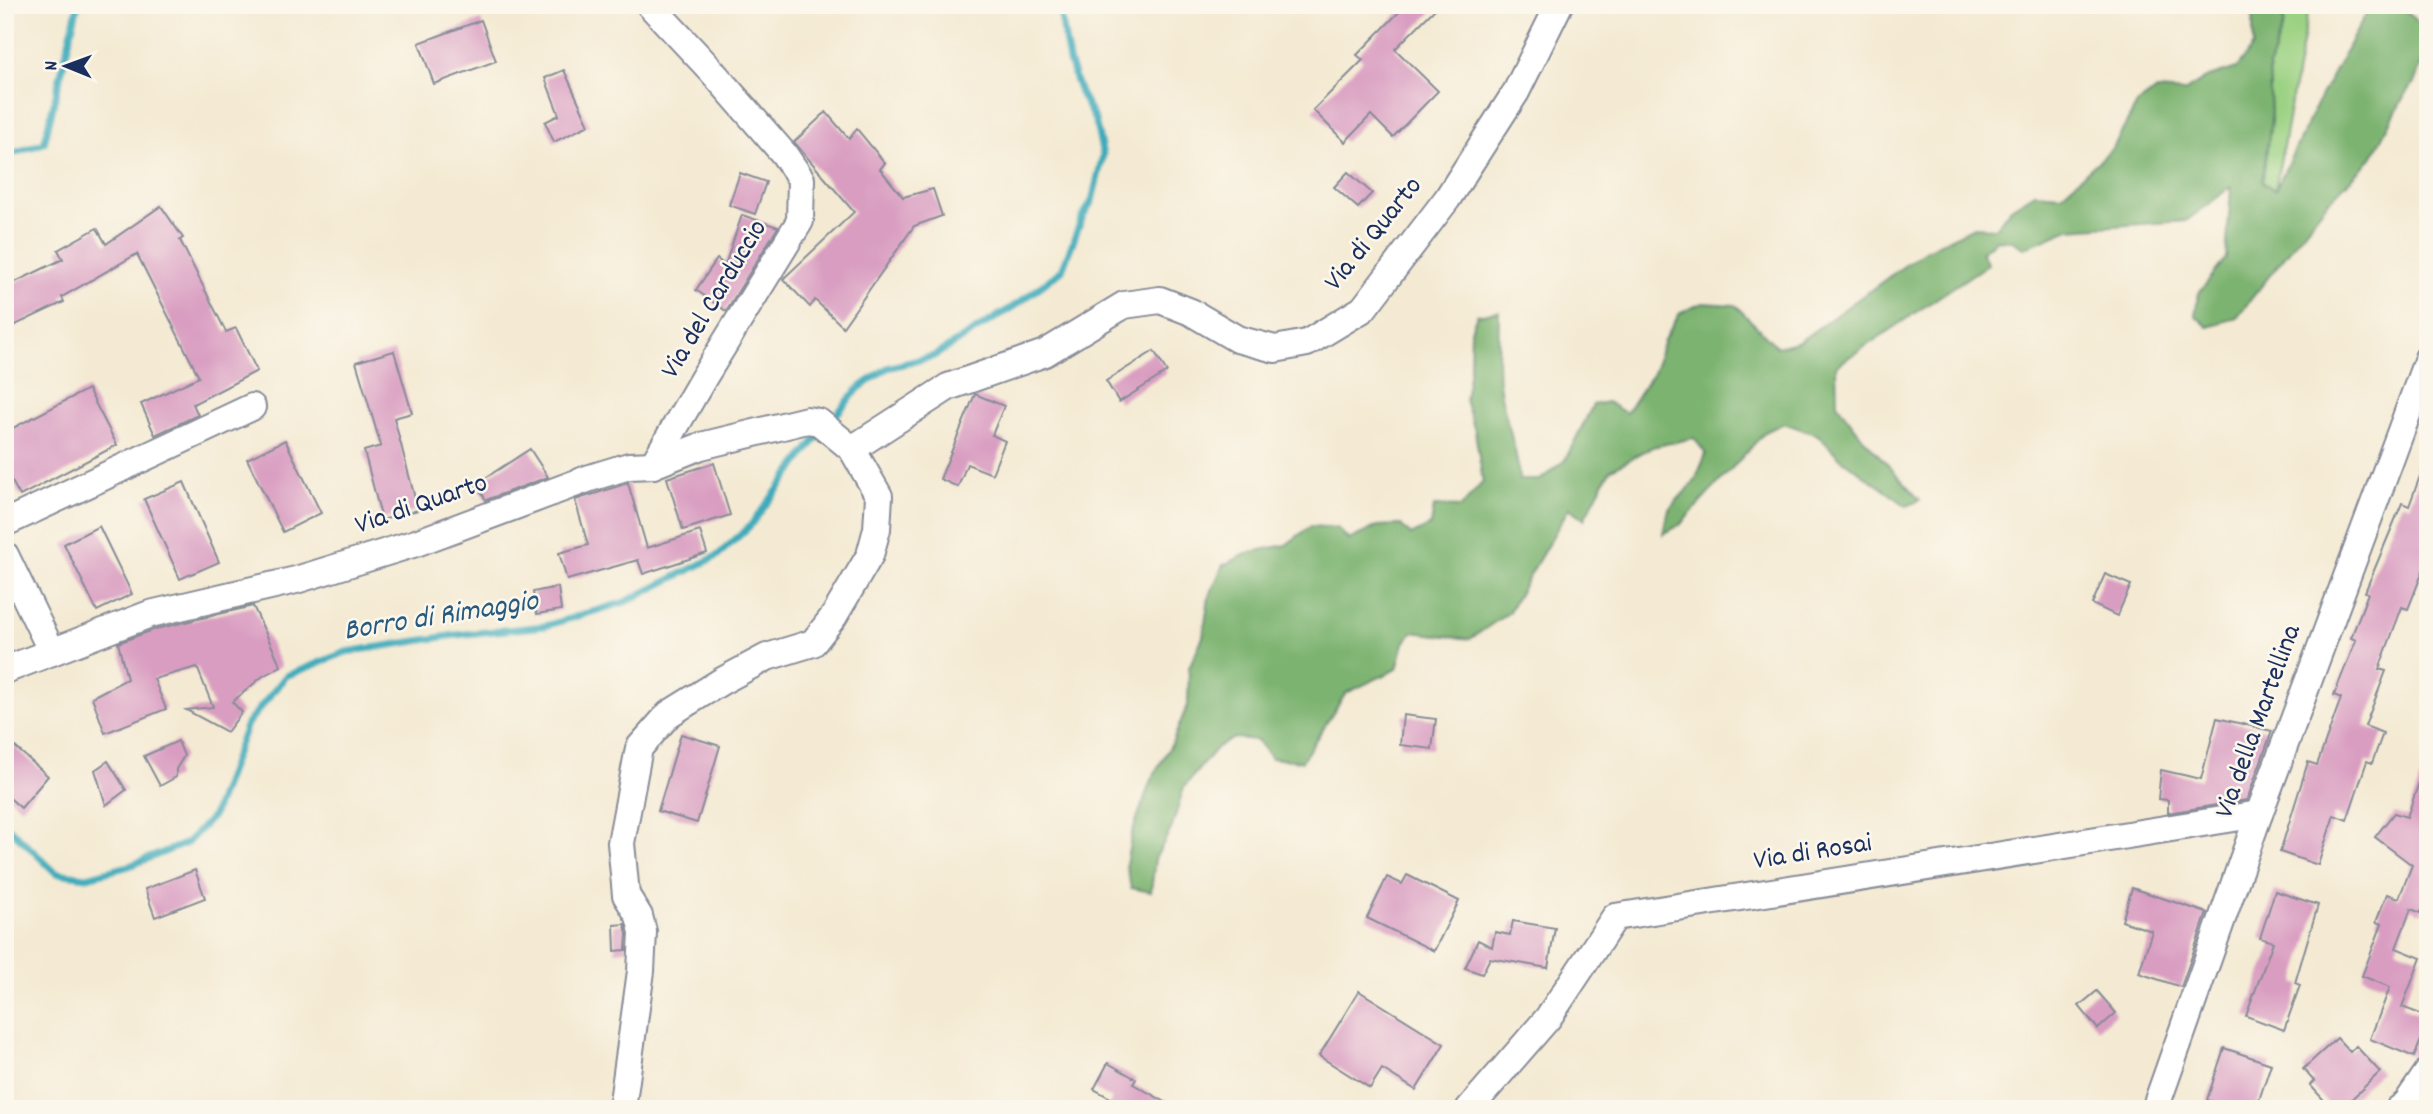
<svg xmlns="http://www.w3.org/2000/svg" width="2433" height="1114" font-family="Dekko,sans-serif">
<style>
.green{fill:#9bd182;stroke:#5b8070;stroke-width:2}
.forest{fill:#7cb370;stroke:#4c7167;stroke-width:2}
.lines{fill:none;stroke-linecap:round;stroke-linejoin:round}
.stream{stroke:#3dabbb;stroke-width:7}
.building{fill:#d99dc1}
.street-casing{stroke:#888c98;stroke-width:30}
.street{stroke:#fff;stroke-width:26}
.labels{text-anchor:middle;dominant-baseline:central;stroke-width:5;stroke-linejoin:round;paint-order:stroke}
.street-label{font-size:28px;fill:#1b2f5e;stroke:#fbf7ec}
.water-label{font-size:30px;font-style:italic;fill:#275a7f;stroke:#fbf7ec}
</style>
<rect width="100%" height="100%" fill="#fbf7ec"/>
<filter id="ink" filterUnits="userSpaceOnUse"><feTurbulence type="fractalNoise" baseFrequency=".0143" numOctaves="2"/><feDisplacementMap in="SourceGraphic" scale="14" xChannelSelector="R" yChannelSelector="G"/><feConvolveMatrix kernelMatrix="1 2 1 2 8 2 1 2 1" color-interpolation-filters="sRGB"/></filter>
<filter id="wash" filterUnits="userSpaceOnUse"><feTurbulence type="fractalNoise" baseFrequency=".00686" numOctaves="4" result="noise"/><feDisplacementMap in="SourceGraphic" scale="28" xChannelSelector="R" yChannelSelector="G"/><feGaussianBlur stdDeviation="1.57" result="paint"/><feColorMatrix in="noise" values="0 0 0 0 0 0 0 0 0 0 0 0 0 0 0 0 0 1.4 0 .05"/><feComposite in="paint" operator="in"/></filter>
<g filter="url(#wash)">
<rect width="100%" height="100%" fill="#f4ead3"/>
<polygon class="green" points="2285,5 2309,5 2275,190 2262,182 2271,121 2269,66 2284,24"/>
<path class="forest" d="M2253 5H2280L2284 23 2269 66 2271 121 2262 182 2275 190 2324 90 2371 5H2407L2405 10 2428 32V48L2414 83 2402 100 2372 158 2326 204 2237 317 2208 327 2195 315 2199 293 2226 258 2231 187 2186 221 2069 229 2024 248 2012 241 1997 240 1981 252 1988 264 1836 366 1837 404 1863 438 1920 500 1907 506 1840 458 1818 435 1784 423 1765 432 1680 525 1663 534 1669 509 1695 481 1706 454 1694 438 1652 447 1610 470 1584 519 1569 508 1508 613 1470 639 1412 632 1404 643 1397 669 1346 693 1302 761 1271 758 1257 740 1234 738 1217 747 1184 787 1172 827 1155 859 1151 892 1131 888 1126 865 1132 833 1151 780 1172 743 1188 704 1189 667 1203 637 1209 597 1223 565 1251 552 1286 545 1311 526 1337 528 1349 540 1378 526 1401 525 1411 535 1431 525 1434 506 1461 507 1483 482 1475 431 1465 400 1470 369 1471 330 1477 315 1499 311C1499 335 1497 360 1499 383 1503 416 1518 447 1519 480H1540L1565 460 1593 405 1607 402 1626 413 1654 371 1664 340 1680 313 1702 303 1735 305 1777 347 1800 341 1926 250 1974 227 1995 228 2011 208 2035 193 2061 195 2113 148 2137 104 2157 90 2184 92 2206 78 2237 68 2253 46Z"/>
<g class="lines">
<g class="stream">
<polyline points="5,156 44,143 78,5"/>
<polyline points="836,415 858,389 887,368 934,356 1019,303 1062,270 1082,218 1092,201 1103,155 1095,120 1080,93 1069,61 1061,16 1065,5"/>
<polyline points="5,824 56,873 87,877 129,866 187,843 213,816 247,724 286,676 346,652 456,635 545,626 625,602 717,556 750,526 816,439"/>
</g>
</g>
<g id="blocks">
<g class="building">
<polygon points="1406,5 1439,5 1395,49 1438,91 1393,137 1371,115 1345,142 1313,110 1363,60 1357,55"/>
<polygon points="481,20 496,61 434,84 419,43"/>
<polygon points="564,70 589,125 554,142 545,122 559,115 545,78"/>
<polygon points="826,112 849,139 857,129 885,163 880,169 903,197 933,189 942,216 914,226 843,327 815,300 810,307 783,279 854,212 794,142"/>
<polygon points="1348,172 1372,193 1358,208 1334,187"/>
<polygon points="740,173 766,182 755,214 729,205"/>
<polygon points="161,206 183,238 180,240 226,332 236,328 257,371 193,404 198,415 155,435 141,404 199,377 137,254 62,297 64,302 5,330 5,287 63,259 58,250 97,228 106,244"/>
<polygon points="742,215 778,227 726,311 696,290 717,259 725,265"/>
<polygon points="394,351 412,413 394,418 418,510 382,520 364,451 381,446 356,362"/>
<polygon points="1154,351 1167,372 1119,402 1106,381"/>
<polygon points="88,389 117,445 20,496 5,469 5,432"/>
<polygon points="975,394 1004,406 992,435 1005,441 992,474 967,464 958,487 940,479"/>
<polygon points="285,440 321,513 283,532 247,459"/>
<polygon points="530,449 548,477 486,500 476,484"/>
<polygon points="2426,460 2428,461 2428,558 2408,609 2402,607 2379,669 2386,671 2365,726 2383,733 2372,763 2367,761 2347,820 2334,815 2318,865 2280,852 2308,762 2317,765 2341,698 2334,695 2356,640 2351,638 2368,593 2365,592 2402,503 2409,506"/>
<polygon points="714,463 730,515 683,530 667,478"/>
<polygon points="184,482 219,562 180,579 144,499"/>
<polygon points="628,483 647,548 700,531 707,553 643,574 638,560 567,580 559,553 588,545 575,500"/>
<polygon points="99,526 132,594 97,611 64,544"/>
<polygon points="2105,574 2131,585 2117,616 2092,604"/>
<polygon points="558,587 561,610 537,614 533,592"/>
<polygon points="253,606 281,666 263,676 232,702 242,712 227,732 186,710 213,707 197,667 154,679 166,709 105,733 92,697 127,679 118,643 156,629"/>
<polygon points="1403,715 1436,719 1432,749 1400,745"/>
<polygon points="2217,718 2272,731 2247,800 2168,813 2168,800 2158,799 2161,770 2201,779"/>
<polygon points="681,734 720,746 697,823 658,811"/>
<polygon points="5,738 48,776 21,808 5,794"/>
<polygon points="178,741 184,756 176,769 176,777 160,786 144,756"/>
<polygon points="108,761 126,790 106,805 95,770"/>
<polygon points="2425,765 2428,765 2428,895 2421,913 2411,909 2396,948 2421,958 2402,1007 2428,1017 2428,1024 2414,1057 2370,1039 2390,987 2362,976 2382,924 2376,922 2387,894 2399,898 2412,865 2375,837 2394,813 2407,817"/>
<polygon points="195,870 205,898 155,917 145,889"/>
<polygon points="1407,875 1459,901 1434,951 1367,918 1387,877 1402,884"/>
<polygon points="2132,888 2207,913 2181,987 2139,973 2152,931 2122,921"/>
<polygon points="2275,891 2318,905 2295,983 2300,985 2284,1030 2246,1016 2273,942 2260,938"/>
<polygon points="1513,921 1555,928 1548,968 1490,958 1482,974 1465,968 1478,940 1492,947 1495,932 1510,935"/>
<polygon points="625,924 627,934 626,950 615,951 614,925"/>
<polygon points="1359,991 1444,1044 1416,1090 1382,1069 1370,1088 1319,1056"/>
<polygon points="2097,991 2116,1013 2098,1029 2079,1006"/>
<polygon points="2337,1038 2350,1052 2356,1046 2380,1072 2341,1109 2332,1109 2310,1085 2314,1081 2303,1069"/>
<polygon points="2224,1048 2271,1064 2256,1109 2233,1109 2207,1100"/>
<polygon points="1108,1063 1136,1079 1133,1084 1178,1109 1107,1109 1112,1099 1094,1089"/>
</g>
</g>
</g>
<g filter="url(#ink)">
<use href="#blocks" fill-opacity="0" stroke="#888c98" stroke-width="2"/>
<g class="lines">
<g class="street-casing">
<g id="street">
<polyline points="650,5 710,69 784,154 801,179 800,221 704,377 653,465"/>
<polyline points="852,449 948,387 1045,353 1124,305 1160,300 1191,312 1237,339 1275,349 1307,343 1363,309 1447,199 1516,92 1559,5"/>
<polyline points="5,523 252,407"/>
<polyline points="5,555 52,652"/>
<polyline points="5,670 150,614 296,580 416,543 590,478 629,466 653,465 701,446 807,420 819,422 852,449 879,496 877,529 870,555 834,616 813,643 767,657 722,681 669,714 639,748 621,843 626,895 639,916 643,932 641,971 622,1109"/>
<polyline points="1469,1109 1548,1018 1615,917 2259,814"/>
<polyline points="2155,1109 2259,814 2428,358"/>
<polyline points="2399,1109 2406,1104 2428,1072"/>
</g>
</g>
<use href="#street" class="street"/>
</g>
</g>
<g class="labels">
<g class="street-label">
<text transform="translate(1375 235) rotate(-51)">Via di Quarto</text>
<text transform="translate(716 300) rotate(-59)">Via del Carduccio</text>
<text transform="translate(422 506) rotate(-19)">Via di Quarto</text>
<text transform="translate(2260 722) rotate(-70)">Via della Martellina</text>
<text transform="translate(1813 854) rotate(-9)">Via di Rosai</text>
</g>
<g class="water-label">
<text transform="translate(441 618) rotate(-9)">Borro di Rimaggio</text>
</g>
</g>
<rect width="2433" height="1114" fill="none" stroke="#fbf7ec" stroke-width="28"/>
<g transform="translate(66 66) rotate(271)" stroke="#fbf7ec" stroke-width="5" paint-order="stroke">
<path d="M0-5L12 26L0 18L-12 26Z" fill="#1b2f5e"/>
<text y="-10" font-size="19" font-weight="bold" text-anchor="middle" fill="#1b2f5e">N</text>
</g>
</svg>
